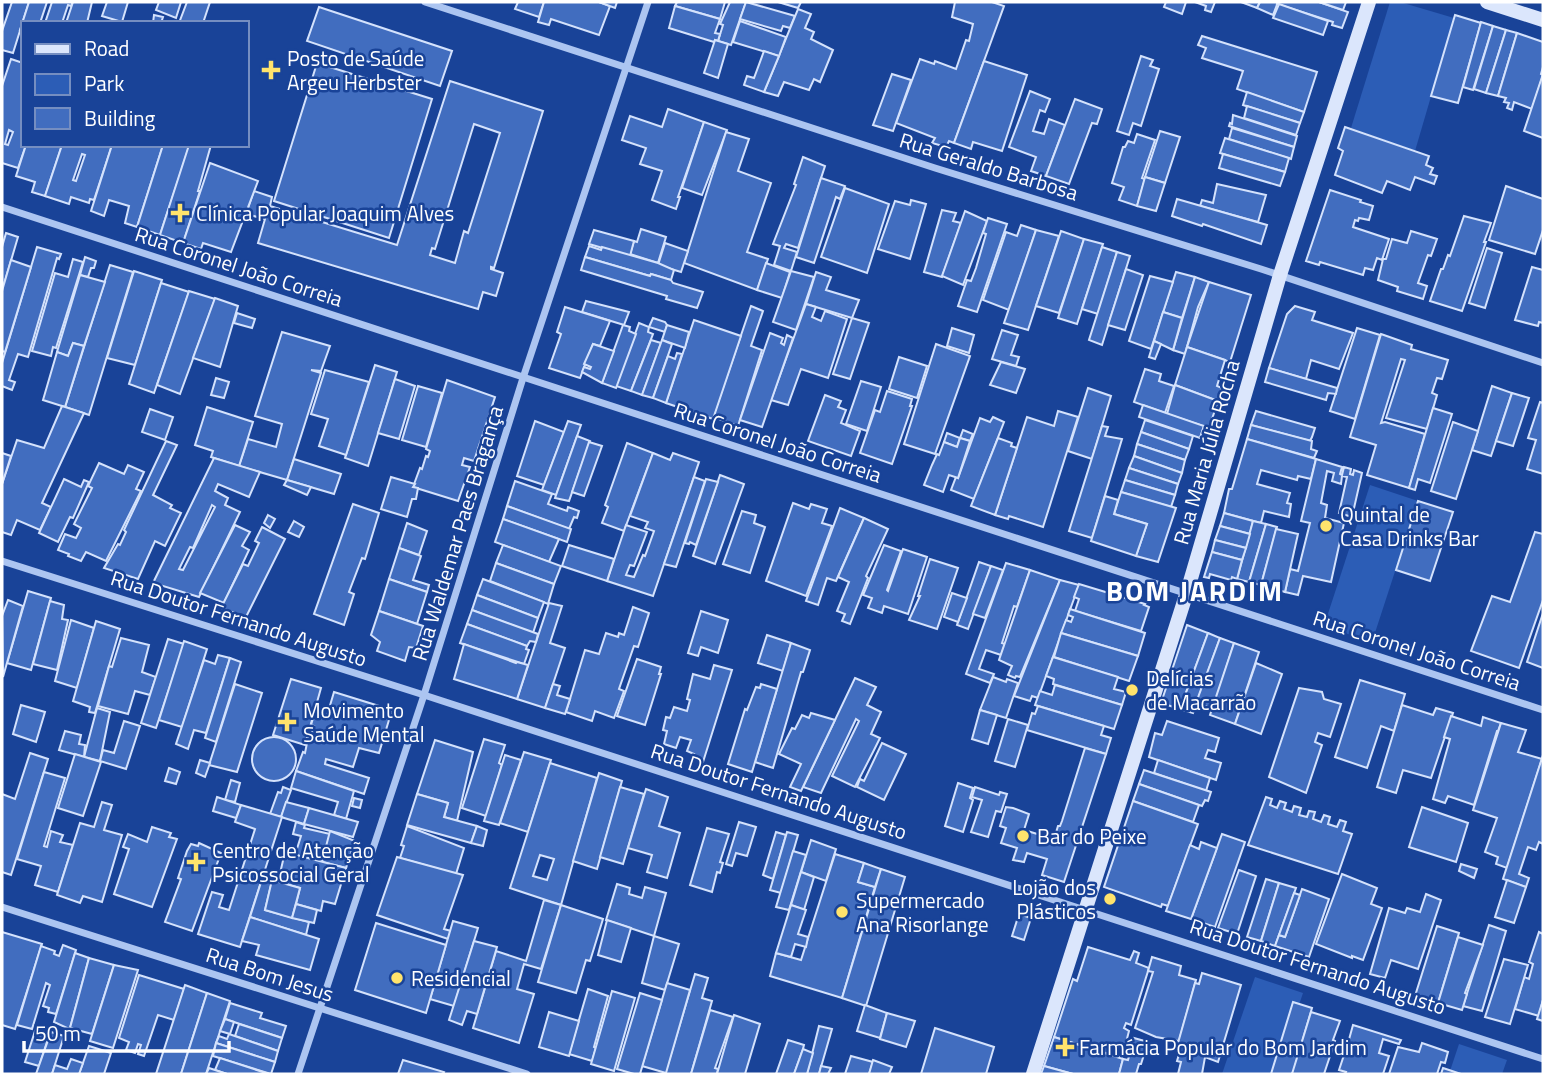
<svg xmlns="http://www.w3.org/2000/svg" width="1545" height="1076" font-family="'Titillium Web',sans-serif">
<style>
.green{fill:#2c5db6}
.building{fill:#416dbf;stroke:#d4e2fc;stroke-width:2;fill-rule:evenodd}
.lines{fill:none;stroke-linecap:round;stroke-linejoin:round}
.street{stroke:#acc5f1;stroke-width:7}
.secondary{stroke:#dbe6fc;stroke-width:14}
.poi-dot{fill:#ffe36c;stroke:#194398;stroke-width:2.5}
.labels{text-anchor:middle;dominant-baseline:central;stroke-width:5;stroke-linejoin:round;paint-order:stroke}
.poi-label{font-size:21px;fill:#fff;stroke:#194398;text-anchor:start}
.street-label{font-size:21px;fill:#fff;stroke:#194398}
.district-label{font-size:28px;font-weight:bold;letter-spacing:2px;fill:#fff;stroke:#194398}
</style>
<rect width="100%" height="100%" fill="#194398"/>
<g class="green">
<polygon points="1390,2 1400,2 1454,18 1415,151 1351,128"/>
<polygon points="1370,485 1418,501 1372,642 1324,626"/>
<polygon points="1255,977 1303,993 1276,1074 1222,1074"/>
<polygon points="1459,1044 1507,1060 1502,1074 1449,1074"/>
</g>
<g class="building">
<polygon points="12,2 29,2 13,53 2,50 2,31"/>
<polygon points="29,2 47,2 40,23 23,23 23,30 20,30"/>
<polygon points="52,2 73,2 71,6 68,5 62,23 45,23"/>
<polygon points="73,2 92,2 87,23 66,23"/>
<polygon points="107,2 128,2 122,22 102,16"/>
<polygon points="159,2 181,2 176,18 156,10"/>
<polygon points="187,2 210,2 203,23 179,23"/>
<polygon points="518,2 544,2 539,17 515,9"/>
<polygon points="544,2 599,2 610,6 599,35 551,19 549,25 538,22"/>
<polygon points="599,2 617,2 615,8"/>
<polygon points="677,2 725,2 720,19 675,6"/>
<polygon points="730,2 746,2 731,45 718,41 723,25 720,24"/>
<polygon points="746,2 795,16 790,28 783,26 781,31 740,19"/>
<polygon points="778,2 801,2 798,8"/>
<polygon points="955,2 992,2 1004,6 954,143 949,141 946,147 932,143 935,138 896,123 920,59 934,64 935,61 956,69 966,40 969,41 973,24 952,17"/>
<polygon points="1166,2 1186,2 1182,14 1164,7"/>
<polygon points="1195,2 1215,2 1211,12 1205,10 1206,6"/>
<polygon points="1241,2 1260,2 1257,8"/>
<polygon points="1260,2 1278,2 1273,15 1257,8"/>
<polygon points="1278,2 1319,2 1348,12 1342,28 1332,25 1333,22 1277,4"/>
<polygon points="1319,2 1346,2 1343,10"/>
<polygon points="1279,4 1328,21 1323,35 1273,18"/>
<polygon points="675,6 720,19 715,33 720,34 718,41 715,40 714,42 669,28"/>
<polygon points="319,7 452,51 440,86 307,41"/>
<polygon points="798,9 811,14 805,28 814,32 811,39 833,50 820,82 814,79 809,90 784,82 778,96 764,92"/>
<polygon points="154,15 163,17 161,23 153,23"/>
<polygon points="1455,15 1481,23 1458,103 1431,96"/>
<polygon points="740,21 786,37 779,56 733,42"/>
<polygon points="1481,22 1493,26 1473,90 1463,87"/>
<polygon points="1493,26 1506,30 1486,93 1474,89"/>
<polygon points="1506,30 1517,33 1498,96 1486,93"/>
<polygon points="1517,33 1543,42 1543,67 1541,74 1543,75 1532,109 1514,102 1512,110 1507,108 1509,103 1504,102 1506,98 1498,96"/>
<polygon points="1202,36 1317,72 1304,112 1237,89 1243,71 1202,58 1206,48 1198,45"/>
<polygon points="715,40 728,44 718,78 704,73"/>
<polygon points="764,51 779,56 764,92 744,85 747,76 754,78"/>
<polygon points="1141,56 1153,60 1150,66 1159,69 1141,126 1133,123 1129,135 1117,131"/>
<path d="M11 59 23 63V145H26L18 168 2 163V86ZM9 130 13 132 8 145 5 144Z"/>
<polygon points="984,61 1027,75 1002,151 973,142 971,149 954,143"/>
<polygon points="317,63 432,99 389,238 274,201"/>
<polygon points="892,74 911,80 893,131 873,125"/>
<polygon points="1543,74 1543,138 1524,131"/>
<path d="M450 81 543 111 494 268 491 267V269L503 273 496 296 483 292 478 309 258 243 265 219 246 214 254 191 272 197 270 206 397 245ZM474 124 500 133 468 233 464 231 455 263 430 255 432 248 435 249Z"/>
<polygon points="1030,91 1050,99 1045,112 1040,110 1033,131 1044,134 1049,119 1065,125 1046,176 1031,171 1036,157 1009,147"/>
<polygon points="1247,92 1304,112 1300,123 1243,105"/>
<polygon points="1075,99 1102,109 1097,124 1092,123 1069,184 1046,176"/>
<polygon points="1247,106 1300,123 1296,135 1244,118"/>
<polygon points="668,109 704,122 678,197 680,197 676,209 652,200 662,171 640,164 646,148 622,140 630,116 662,127"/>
<polygon points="1233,115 1297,136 1294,147 1229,126 1230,123 1232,124"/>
<polygon points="704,122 727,130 702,195 682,188"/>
<polygon points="1345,127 1429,156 1426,165 1433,168 1430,174 1437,176 1434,184 1415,177 1410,190 1387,181 1382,193 1335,175 1343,151 1338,148"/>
<polygon points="1232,128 1294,147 1291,159 1229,139"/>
<polygon points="1160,131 1180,137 1165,183 1145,177"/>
<polygon points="726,132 749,139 738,171 771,183 747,252 768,259 757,290 684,263"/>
<polygon points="1137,134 1155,140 1142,178 1145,179 1137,206 1119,200 1124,187 1112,183 1123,147 1125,147 1128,141 1134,143"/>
<polygon points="1225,138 1289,158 1285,172 1220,153"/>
<polygon points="26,145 62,145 45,196 32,192 35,182 16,176"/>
<path d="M62 145H112L94 200 90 199 89 203 71 197 69 204 45 196ZM82 154 85 155 76 181 73 180Z"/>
<polygon points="112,145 163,145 137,227 125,223 129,206 109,200 104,216 91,211"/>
<polygon points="163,145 189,147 160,235 137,227"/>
<polygon points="189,145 211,145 198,191 200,191 183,243 160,235"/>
<polygon points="1223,154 1285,172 1280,186 1219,168"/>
<polygon points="803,157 825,166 798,248 786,244 784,248 797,252 791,271 774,265 780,246 773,244 796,185 794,184"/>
<polygon points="210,163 258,181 231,252 203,243 201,249 183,243"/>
<polygon points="1145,177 1165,183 1156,211 1137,206"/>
<polygon points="821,178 845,186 840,199 836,197 814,263 796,257"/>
<polygon points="1217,184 1266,195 1258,222 1200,206 1202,200 1213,203"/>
<polygon points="1506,186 1543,199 1543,230 1535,254 1489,240"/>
<polygon points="845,188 889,204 867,273 821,257"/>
<polygon points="1330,190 1361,200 1360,202 1373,206 1369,220 1359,218 1358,221 1355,220 1353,227 1389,239 1382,260 1377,258 1373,270 1365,268 1363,275 1320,262 1319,265 1306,261"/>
<polygon points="1177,199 1267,225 1261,244 1203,224 1202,226 1172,216"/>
<polygon points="911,200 926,204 910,259 878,249 895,201 910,205"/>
<polygon points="942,210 956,213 953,221 961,223 942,277 924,272"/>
<polygon points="965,211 987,221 963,285 942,276"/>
<polygon points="1464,216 1491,223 1484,242 1486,242 1462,311 1430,301 1441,269 1443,269 1448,255 1450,256"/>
<polygon points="988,218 1007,224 977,312 958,306 967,280 971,281 976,268 986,234 983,233"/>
<polygon points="1021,225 1036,230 1009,310 983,300 1006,232 1017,236"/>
<polygon points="641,229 666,237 658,263 630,254 634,241 637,242"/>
<polygon points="594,230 634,241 630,256 589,244"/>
<polygon points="1036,230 1059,236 1028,330 1004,323"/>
<polygon points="1061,231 1084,239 1059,313 1036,306"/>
<polygon points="1411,231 1437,239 1431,256 1428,255 1418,283 1427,286 1423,299 1397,291 1398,287 1378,280 1383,259 1386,259 1392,239 1407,243"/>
<polygon points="6,233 18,237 2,291 2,247"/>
<polygon points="1084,239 1103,244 1077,324 1058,318"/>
<polygon points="665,243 688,251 681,272 658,265"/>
<polygon points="589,246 601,250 602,247 658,263 674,270 671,280 651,274 650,276 585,257"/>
<polygon points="37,247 61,254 59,259 57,258 28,357 18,354 9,380 15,382 12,390 2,386 2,363"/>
<polygon points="1102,247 1117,252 1098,314 1082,309"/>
<polygon points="1487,248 1502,253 1485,308 1469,303"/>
<polygon points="1117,252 1130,256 1102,345 1089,340"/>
<polygon points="85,257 96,261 94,268 91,268 88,277 80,275"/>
<polygon points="585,257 650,276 651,274 671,280 673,283 703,292 697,308 666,299 667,296 581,270"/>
<polygon points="73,259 83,262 56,348 53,347 51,356 32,351 55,273 68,277"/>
<polygon points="11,260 31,267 5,352 2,351 2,291"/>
<polygon points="766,263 790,272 782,298 757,290"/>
<polygon points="110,265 133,272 89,415 65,407"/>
<polygon points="1532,267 1543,270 1543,323 1539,322 1538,326 1515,320"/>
<polygon points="1126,269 1143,275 1125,330 1108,325"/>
<polygon points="134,271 162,280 135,365 107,358"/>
<polygon points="791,271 814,277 796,330 773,322"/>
<polygon points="816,272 831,277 826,290 859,300 852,318 806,304"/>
<polygon points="1176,272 1195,277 1182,318 1163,312"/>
<polygon points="80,275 105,282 84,346 73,343 68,356 57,352"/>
<polygon points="1150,276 1173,282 1151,349 1129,341"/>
<polygon points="1195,277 1209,282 1198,307 1185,354 1173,350"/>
<polygon points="1209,282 1251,295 1230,362 1187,347"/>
<polygon points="161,283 189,292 154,393 129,384"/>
<polygon points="189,291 215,299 180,394 157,385"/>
<polygon points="215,298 238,306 220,367 193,358"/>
<polygon points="586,301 629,312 624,325 582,312"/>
<polygon points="806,304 816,307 812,317 821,321 825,311 847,319 828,378 801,369 788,405 771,400"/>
<polygon points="751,306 763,311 751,346 762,350 738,426 713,417"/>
<polygon points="1295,306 1315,312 1312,320 1353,333 1339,369 1311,360 1306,379 1269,368 1287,314"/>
<polygon points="565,307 610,321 600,346 593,344 580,378 549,368 561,334 557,332"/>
<polygon points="1163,312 1182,318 1173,350 1154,341"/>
<polygon points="237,313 255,319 252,328 234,323"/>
<polygon points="653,318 665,322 667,325 665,332 649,327"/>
<polygon points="852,318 869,323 850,379 833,374"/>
<polygon points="694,320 741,336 713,419 666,403"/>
<polygon points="639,323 649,327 648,332 653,334 631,391 616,386"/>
<polygon points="623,325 630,327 629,331 636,334 616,388 602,383"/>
<polygon points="667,325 689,332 685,348 662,340"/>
<polygon points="952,328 974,335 969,353 947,346"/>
<polygon points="1357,328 1380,335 1355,419 1330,411"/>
<polygon points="1002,330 1018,335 1011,355 1019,357 1016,366 992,359"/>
<polygon points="282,332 330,346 321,371 311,370 321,373 287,480 239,466 248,439 276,447 282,424 255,416"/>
<polygon points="770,333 783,338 781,343 784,345 787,335 793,338 762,427 740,420"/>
<polygon points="1381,334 1412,345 1411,349 1448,360 1442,379 1437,378 1432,393 1437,395 1427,429 1386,418 1405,360 1401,359 1382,420 1381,423 1385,422 1425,434 1409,488 1367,475 1376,445 1350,437"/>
<polygon points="651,340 661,343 642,395 631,391"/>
<polygon points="662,340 672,344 653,398 642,395"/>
<polygon points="1154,341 1161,344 1155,359 1149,357"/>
<polygon points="73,343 84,346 65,407 43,400 57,352 68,356"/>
<polygon points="593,344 614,351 602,383 582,372 584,367 590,369 591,367 584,364"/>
<polygon points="936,344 970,356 935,454 904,444"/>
<polygon points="1187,347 1225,360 1217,386 1222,388 1218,401 1175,385"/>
<polygon points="677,353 682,354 666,403 653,398 668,356 675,359"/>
<polygon points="899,357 927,366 917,398 889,389"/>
<polygon points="1001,362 1025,369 1016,393 990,385"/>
<polygon points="375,365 397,372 368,466 345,458"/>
<polygon points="1269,368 1337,388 1336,394 1328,393 1326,400 1265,382"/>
<polygon points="1145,369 1161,374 1159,381 1174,386 1165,413 1134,402"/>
<polygon points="325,370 369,382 346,455 319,446 328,419 311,414"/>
<polygon points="216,378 229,382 224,398 211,395"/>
<polygon points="395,379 415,386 399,439 378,433"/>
<polygon points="447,380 495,397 474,461 464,458 462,465 470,467 458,501 413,487 420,468 422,469 426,456 428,457 430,451 426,449"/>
<polygon points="861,381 881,387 867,431 846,424"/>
<polygon points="1175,385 1218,401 1209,428 1167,414"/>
<polygon points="418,386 442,393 426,447 402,440"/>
<polygon points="1492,386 1512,393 1491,456 1472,450"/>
<polygon points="1088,388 1111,396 1092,459 1068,451"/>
<polygon points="887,391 912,399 910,406 912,406 892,464 860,453 875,410 880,412"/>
<polygon points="1512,393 1529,398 1513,446 1496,441"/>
<polygon points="825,395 841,401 838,407 846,410 841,423 860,431 851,456 808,441"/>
<polygon points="1540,402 1543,403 1543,474 1527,469 1536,440 1528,438"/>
<polygon points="1143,405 1204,426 1200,438 1139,417"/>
<polygon points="62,406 84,413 42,503 51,507 40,530 17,520 11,535 2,532 2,484 17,440 44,448"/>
<polygon points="207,407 253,422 239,466 211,457 213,451 195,445"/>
<polygon points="1433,408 1452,414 1430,483 1418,479 1415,490 1409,488"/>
<polygon points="150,409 173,417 165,440 142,432"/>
<polygon points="1058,411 1078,417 1043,527 1009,516 1008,519 995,515 1027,417 1054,426"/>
<polygon points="1256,411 1315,428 1312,437 1310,441 1251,425"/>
<polygon points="993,417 1004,422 974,499 951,490 956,477 958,478 980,418 990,422"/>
<polygon points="1145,420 1193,436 1189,449 1141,432"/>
<polygon points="535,421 564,432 544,485 517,476"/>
<polygon points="568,421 581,425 556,495 542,490"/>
<polygon points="1453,422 1478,431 1456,499 1431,491"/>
<polygon points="1251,425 1312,441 1311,449 1317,451 1314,458 1247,439"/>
<polygon points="1102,426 1108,427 1105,436 1122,439 1092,538 1069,531"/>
<polygon points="1204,426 1209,428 1205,440 1200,438"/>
<polygon points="963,430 973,434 970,441 960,438"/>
<polygon points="1141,432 1189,449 1185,460 1137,444"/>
<polygon points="947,433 960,438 957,447 944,442"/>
<polygon points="577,436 590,441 569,501 555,498"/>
<polygon points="960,438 970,441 958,478 949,475 943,492 924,485 932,465 937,454 939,455 944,442 957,447"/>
<polygon points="998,438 1012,443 1011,446 1017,448 995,515 971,506"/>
<polygon points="1247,439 1316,459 1311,479 1298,476 1297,480 1261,470 1257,484 1290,493 1287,503 1291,504 1289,517 1264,511 1261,523 1224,513 1229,489 1232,489"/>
<polygon points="166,441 177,445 153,495 172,505 170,508 181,513 165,546 155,541 138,579 104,568 118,544 120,545 126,532 124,530"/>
<polygon points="589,442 602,446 584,496 572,492"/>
<polygon points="627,443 653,453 624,531 602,523 608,507 605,505"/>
<polygon points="1137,444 1185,460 1182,473 1134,456"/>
<polygon points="2,453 11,456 2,484"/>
<polygon points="653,453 670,460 673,453 699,462 653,596 607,581 626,525 647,532 634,566 630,565 626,575 634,577 643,555 645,556 654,531 645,528 648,522 630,516"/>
<polygon points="1134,456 1182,473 1178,484 1129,468"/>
<path d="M214 458 260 472 249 497 218 484 215 491 228 498 225 505 240 512 199 597 153 583ZM212 505 215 507 183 570 179 569 190 547 193 548Z"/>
<polygon points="294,459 341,474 334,494 287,480"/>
<polygon points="1316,459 1342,467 1340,474 1342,475 1344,467 1351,469 1350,474 1353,475 1354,470 1362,473 1352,517 1339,513 1347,477 1342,476 1341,484 1332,481 1334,473 1327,471 1321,503 1327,505 1325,518 1344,523 1331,582 1303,576 1298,595 1285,592 1290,569 1298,571 1310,523 1301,521"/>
<polygon points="99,463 124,474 128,465 144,472 136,489 141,491 106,561 86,552 81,561 68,556 69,554 58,550 65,534 76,538 81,528 74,524 92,488 88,486"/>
<polygon points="1129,468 1178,484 1175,495 1125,480"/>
<polygon points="720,475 744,484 715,564 693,556"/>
<polygon points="391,477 415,484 413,487 418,488 416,499 412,499 407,517 381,509"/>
<polygon points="694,477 705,481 676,567 664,564"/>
<polygon points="64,479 81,487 84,480 89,482 73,518 70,517 58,542 39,533"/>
<polygon points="706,479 718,482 696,545 690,542 689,544 685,543"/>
<polygon points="287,480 311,487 307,495 284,485"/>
<polygon points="1125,480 1175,495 1171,507 1121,492"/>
<polygon points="515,481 552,494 548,504 567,511 568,507 579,511 577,518 574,517 569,529 507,506"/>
<polygon points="1121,492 1176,508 1158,562 1136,556 1147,524 1114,514"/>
<polygon points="1105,496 1118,500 1114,514 1147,524 1136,556 1091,541"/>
<polygon points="1418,501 1453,512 1430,581 1396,570"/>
<polygon points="793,503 809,509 811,504 827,509 822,523 832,526 806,596 766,581"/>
<polygon points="353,504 379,513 365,559 362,558 349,592 354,594 344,625 314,614"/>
<polygon points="507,506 571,529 567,542 503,519"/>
<polygon points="840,508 864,518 836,581 827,578 818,605 806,601"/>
<polygon points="742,511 756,515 754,523 765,527 750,573 723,564"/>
<polygon points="1224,513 1253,521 1250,534 1220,526"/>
<polygon points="268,515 275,519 270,528 264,523"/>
<polygon points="864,518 888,529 866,576 868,578 850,624 842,621 845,614 837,611 849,582 838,577"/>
<polygon points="503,519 559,539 549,562 495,542"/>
<polygon points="294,521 304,527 299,537 288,532"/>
<polygon points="1253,521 1266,524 1249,582 1237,579"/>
<polygon points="407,523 427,531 419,555 399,548"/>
<polygon points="1266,524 1277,527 1261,585 1249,582"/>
<polygon points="235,525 250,532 242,546 249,550 224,603 200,593"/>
<polygon points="1220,526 1250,534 1246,548 1215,540"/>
<polygon points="262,527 285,539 246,617 221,608 243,564 248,566 259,543 255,541"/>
<polygon points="1276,529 1298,534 1285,592 1261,585"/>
<polygon points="1535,532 1543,534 1543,600 1519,668 1471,651 1492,596 1510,602"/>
<polygon points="1215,540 1246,548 1242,560 1212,552"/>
<polygon points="503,545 561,566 554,584 496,563"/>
<polygon points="569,545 614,559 607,581 562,566"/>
<polygon points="884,545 901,551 887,590 888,591 903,549 927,557 908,614 884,606 882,613 868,608 872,598 863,595"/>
<polygon points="399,548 421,556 413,580 429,585 427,592 389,579"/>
<polygon points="1212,552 1242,560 1237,579 1232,577 1231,580 1210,574 1209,578 1204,577"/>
<polygon points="930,559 958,568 937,629 909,620 920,596 918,596"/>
<polygon points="979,562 991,566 968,629 957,625"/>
<polygon points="496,563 554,584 548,604 490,581"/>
<polygon points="1006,563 1030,570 1017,607 1014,606 1002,643 1005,644 1001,655 986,650 979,669 994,674 990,683 966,674"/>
<polygon points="991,566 1003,570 985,618 973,614"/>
<polygon points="1030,570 1060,580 1020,677 1016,676 1015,678 1008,675 1012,666 999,660"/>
<polygon points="389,579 427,592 417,624 379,611"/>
<polygon points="483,579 544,602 538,618 477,595"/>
<polygon points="1060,580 1079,585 1038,698 1032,696 1030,701 1014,696"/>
<polygon points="1079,584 1145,604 1144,605 1149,607 1141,631 1075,611 1079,599 1074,597"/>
<polygon points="28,591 51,598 31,670 7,663"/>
<polygon points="952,593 967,598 958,622 944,617"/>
<polygon points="477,595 538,618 533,633 472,610"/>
<polygon points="8,600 23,606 3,677 2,616"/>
<polygon points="50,601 64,605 62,619 68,620 57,670 33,664"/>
<polygon points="549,603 562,606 550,643 565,648 545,708 517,699"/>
<polygon points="633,607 649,613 638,647 634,646 619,689 624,691 614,718 595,711 592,721 566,712 585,650 599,654 606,633 618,637 619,633 624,635"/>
<polygon points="1070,609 1145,633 1138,656 1061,633 1066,620 1071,622 1073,617 1068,615"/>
<polygon points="472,610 538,634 536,642 530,641 527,646 467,624"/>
<polygon points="379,611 423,626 416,648 409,647 405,661 377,651 380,642 371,635"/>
<polygon points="701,611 728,620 718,653 701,647 698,656 688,653"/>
<polygon points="1543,613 1543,668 1527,662"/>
<polygon points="71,620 94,628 77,688 55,681"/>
<polygon points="96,621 120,629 95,713 89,712 90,707 73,701"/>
<polygon points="467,624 527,646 526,649 529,650 524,664 460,643"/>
<polygon points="1187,625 1208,633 1180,709 1161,703"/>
<polygon points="1061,633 1138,656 1129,681 1054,657"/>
<polygon points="1208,633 1220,638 1193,713 1180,709"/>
<polygon points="767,635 791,643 783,671 758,663"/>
<polygon points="121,638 149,645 142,672 156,677 150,695 135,691 128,714 98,706 109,666 112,667"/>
<polygon points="1220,638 1234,643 1213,709 1196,703"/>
<polygon points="168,639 184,644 156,728 141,723"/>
<polygon points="184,641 207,649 182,727 159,720"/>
<polygon points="791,643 810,650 803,672 801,672 773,768 755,762"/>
<polygon points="1234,643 1259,652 1235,724 1210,715"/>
<polygon points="464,644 516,663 517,662 528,665 517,699 454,679"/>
<polygon points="218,655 230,658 206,733 194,730 188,749 176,744 204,660 215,664"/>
<polygon points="1053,657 1118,677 1114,689 1126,692 1122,705 1053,684 1054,679 1046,676"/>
<polygon points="230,658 241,662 216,742 205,738"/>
<polygon points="637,659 661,667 659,674 661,674 645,725 617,716"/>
<polygon points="1256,663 1282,674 1261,734 1235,724"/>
<polygon points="714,665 732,670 703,762 692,758 694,754 687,751 691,740 680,737 676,748 664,744 667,731 663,730 666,717 670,718 674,707 687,711 690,700 687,699 693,674 710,679"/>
<polygon points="993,677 1006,682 1007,679 1018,683 1006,718 980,710"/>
<polygon points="855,678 876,687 867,705 881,712 871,734 880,738 873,752 855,787 832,776 859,721 856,719 821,793 803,787"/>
<polygon points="291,679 321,688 305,745 273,735"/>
<polygon points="1360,680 1405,694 1394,731 1381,726 1367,768 1335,757"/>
<polygon points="235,684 262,693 237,772 209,765"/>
<polygon points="553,684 560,686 557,695 570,699 565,714 545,708"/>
<polygon points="761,684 777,689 752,772 728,764 745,709 747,710 756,687 760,688"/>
<polygon points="1055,685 1122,705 1114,729 1035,705 1040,691 1052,695"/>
<polygon points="1299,688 1322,692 1324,699 1341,704 1330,737 1318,733 1315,742 1322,745 1306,793 1269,777"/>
<polygon points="334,692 392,710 379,753 359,748 353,767 326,759 325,764 369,778 364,794 296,771 303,752 305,753 309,733 311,734 314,726 311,725 314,715 326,719"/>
<polygon points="21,705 45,712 36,742 13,734"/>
<polygon points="1402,705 1433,715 1436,708 1453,713 1431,778 1403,770 1396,793 1377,787"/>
<polygon points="1038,706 1104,726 1101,735 1111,738 1106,754 1027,730 1032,713 1035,714"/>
<polygon points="97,708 110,712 100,761 84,757"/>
<polygon points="980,710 997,715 988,744 972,739"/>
<polygon points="811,713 835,720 801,791 790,787 801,764 779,754 792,728 795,729 802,715 809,718"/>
<polygon points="1451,716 1481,726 1483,717 1501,723 1498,731 1497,731 1474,805 1448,796 1445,803 1433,799 1450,739 1444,737"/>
<polygon points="1008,719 1028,725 1015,767 995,761"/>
<polygon points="124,721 140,726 126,769 100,761 103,750 114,753"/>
<polygon points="1167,721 1219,738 1215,752 1208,750 1205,758 1221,763 1216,780 1149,757 1155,733 1162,735"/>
<polygon points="1501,723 1526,730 1518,752 1542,759 1507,868 1496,864 1498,857 1485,852 1497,818 1473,810"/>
<polygon points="65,731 81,735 79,744 85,745 84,757 59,750"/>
<circle cx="274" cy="759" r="22"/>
<polygon points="484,739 505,745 499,763 502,765 486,816 462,808"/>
<polygon points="435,740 473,752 457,821 444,817 448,803 417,794"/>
<polygon points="882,743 906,754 884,800 857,787 860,779 864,781"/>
<polygon points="1085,748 1106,754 1064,882 1042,875 1047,859 1027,853 1024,862 1013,860 1017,848 1001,843 1006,828 1000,826 1006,807 1013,808 1029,814 1024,830 1054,839 1058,826 1060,826 1062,821"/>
<polygon points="524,752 551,760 528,832 500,823"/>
<polygon points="30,753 48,759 11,875 2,872 2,794 15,799"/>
<polygon points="75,754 101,762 83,816 58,808"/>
<polygon points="505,755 521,760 499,825 484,821"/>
<polygon points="1543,755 1543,844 1539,842 1536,850 1528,847 1519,874 1529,878 1526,887 1503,879"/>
<polygon points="200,760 210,763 205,777 196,773"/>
<polygon points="1158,760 1210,778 1206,791 1154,773"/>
<path d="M550 763 597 778 561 905 510 888ZM540 855 554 859 547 880 533 876Z"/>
<polygon points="169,768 180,772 176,784 165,781"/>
<polygon points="1144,770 1211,792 1208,801 1205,800 1202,806 1139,784"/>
<polygon points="296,771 354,791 346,819 334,815 338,802 291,788"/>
<polygon points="44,772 65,778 44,846 47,847 51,831 63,835 60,842 73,845 58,892 35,885 41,866 17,859"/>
<polygon points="599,773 622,781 597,869 573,861"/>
<polygon points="231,780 240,783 235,802 225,800"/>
<polygon points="958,783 973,788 970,798 973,800 963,832 945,826"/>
<polygon points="1139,784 1199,805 1193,822 1133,801"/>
<polygon points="283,787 291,790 281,817 270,814 278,792 281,793"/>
<polygon points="620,787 644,794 623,864 600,857"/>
<polygon points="975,787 999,795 1000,792 1007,794 1001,812 996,811 988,837 971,832 982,800 972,797"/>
<polygon points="646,789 668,797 659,826 680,833 667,878 647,872 652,855 628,848"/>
<polygon points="417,794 448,803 444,817 477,826 471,843 407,825"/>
<polygon points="217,797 241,805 236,818 213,811"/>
<polygon points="1266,797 1272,799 1270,805 1277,808 1280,801 1286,803 1284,809 1292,812 1294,806 1301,808 1299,815 1307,817 1309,811 1315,812 1313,819 1321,822 1324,815 1330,817 1328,824 1337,827 1340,820 1346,822 1343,831 1352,834 1338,874 1248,845"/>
<polygon points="354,798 362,800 360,808 352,806"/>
<polygon points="1133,801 1198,824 1168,906 1162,904 1161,907 1104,887"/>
<polygon points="102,802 112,805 104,830 122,835 102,902 83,896 80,903 57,895 80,823 94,827"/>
<polygon points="286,802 309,808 304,824 281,817"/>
<polygon points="241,805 282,817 240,947 198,934 212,892 223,895 219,907 229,910 255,829 235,822"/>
<polygon points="1422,807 1468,823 1456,862 1409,847"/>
<polygon points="309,808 358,822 353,837 304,824"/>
<polygon points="296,822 305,825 304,828 330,834 322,862 295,855 301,836 293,834"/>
<polygon points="739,822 756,827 747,856 736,853 732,866 726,864"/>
<polygon points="407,826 464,848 456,874 400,858 404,846 401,845"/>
<polygon points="477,826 487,830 483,846 471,843"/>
<polygon points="152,827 171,833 169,837 177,839 152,907 114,894 129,849 123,847 128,834 147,842"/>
<polygon points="707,828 729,834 720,862 723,863 720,873 717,872 712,892 690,885"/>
<polygon points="330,831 355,841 346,868 322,862"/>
<polygon points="776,832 786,835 773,879 763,875"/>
<polygon points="787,832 798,835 781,893 770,890"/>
<polygon points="1222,834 1245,842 1215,927 1191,919"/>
<polygon points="811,840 836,849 826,881 801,872"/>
<polygon points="1201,842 1217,848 1191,919 1166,911 1190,845 1199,849"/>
<polygon points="199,843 221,853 192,931 165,922 181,879 178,878 187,851 191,844 198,846"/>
<polygon points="793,851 806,855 789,910 776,907"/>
<polygon points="285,852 346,868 335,904 323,901 321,911 296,904 300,888 278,882"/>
<polygon points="835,854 864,863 858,882 875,887 842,998 770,976 776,953 801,960"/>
<polygon points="397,857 463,875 444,929 451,931 448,939 377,915"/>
<polygon points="864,863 881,869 875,887 858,882"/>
<polygon points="1461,864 1477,869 1474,878 1459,871"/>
<polygon points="881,869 905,877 866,1006 842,998"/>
<polygon points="1239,870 1256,876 1237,934 1218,928"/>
<polygon points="801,872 814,877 804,910 791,905"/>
<polygon points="1342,874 1377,888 1371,904 1382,908 1363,960 1352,956 1352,958 1316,944"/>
<polygon points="262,879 272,881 265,910 309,922 306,935 250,917"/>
<polygon points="1266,879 1279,883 1261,941 1247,937"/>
<polygon points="272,880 300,888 292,918 265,910"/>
<polygon points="1507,880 1526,887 1514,923 1495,917"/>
<polygon points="1279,883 1296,888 1275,946 1261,941"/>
<polygon points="617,884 630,888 629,894 642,898 645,887 666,893 654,936 606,920"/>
<polygon points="1302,889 1329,899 1309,957 1275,946 1279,935 1285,937"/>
<polygon points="1294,893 1300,895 1285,937 1279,935"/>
<polygon points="1426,894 1441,900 1418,969 1391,960 1385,978 1370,974 1389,908 1405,913 1407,908 1420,912"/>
<polygon points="544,900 561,905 541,969 524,964 517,989 534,994 519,1043 473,1028 496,951 526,961"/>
<polygon points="296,904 317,910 314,923 292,918"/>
<polygon points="561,905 603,919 590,961 586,960 576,993 538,982"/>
<polygon points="791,905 806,910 798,934 808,937 806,947 795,944 791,957 776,953"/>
<polygon points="1019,914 1031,918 1024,940 1012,936"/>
<polygon points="250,917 319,939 310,970 256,955 259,945 242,941"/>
<polygon points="607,920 631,928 621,962 598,955"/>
<polygon points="453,921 478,928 454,1006 430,999"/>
<polygon points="376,923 446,945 426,1013 355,990"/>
<polygon points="1489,925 1506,931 1482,1011 1463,1006"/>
<polygon points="1437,926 1459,933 1438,1003 1415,996"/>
<polygon points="2,932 42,944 15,1029 2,1025"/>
<polygon points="1539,932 1543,934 1543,1000 1539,1016 1515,1009 1524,977 1529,979 1533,964 1529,962"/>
<polygon points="654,936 679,944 665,990 642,983"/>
<polygon points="1458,937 1483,945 1465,993 1467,994 1462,1010 1438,1003"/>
<polygon points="474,941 497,947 477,1014 467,1011 462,1025 449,1020"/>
<polygon points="63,945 76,950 56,1014 48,1012 49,1008 43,1006 50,985 46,983 32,1029 17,1025 41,946 55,951 54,954 59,956"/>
<polygon points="1088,947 1130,960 1134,951 1139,953 1136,963 1149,968 1131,1025 1126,1023 1124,1028 1129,1031 1122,1058 1054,1037 1073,979 1077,981"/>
<polygon points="75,953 89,958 70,1028 67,1028 54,1022"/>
<polygon points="1152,957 1181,966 1179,975 1196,980 1179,1041 1156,1037 1135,1028 1153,972 1148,971"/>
<polygon points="89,958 114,965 92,1034 70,1028"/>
<polygon points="1504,959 1528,965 1510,1024 1485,1017"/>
<polygon points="114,965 138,970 113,1048 90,1041"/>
<polygon points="1202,973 1241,985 1218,1062 1205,1057 1202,1074 1178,1074 1181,1062 1177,1061 1180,1051 1176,1050 1195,983 1199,984"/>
<polygon points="695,974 708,978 702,998 712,1001 691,1074 665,1074"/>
<polygon points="139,975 184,989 174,1020 158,1015 144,1056 138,1054 141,1045 138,1044 135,1053 126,1050 129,1042 119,1038"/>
<polygon points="667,983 690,990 666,1073 642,1066"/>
<polygon points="185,985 207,993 181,1074 156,1074"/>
<polygon points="588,989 608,996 594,1047 596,1048 592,1061 569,1054"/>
<polygon points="612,991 635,998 614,1071 591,1064"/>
<polygon points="207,993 230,1001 206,1074 181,1074"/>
<polygon points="640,993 662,1000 640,1074 634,1074 617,1069"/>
<polygon points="1543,1000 1543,1021 1537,1019"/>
<polygon points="1293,1002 1312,1008 1294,1070 1292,1074 1271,1074"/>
<polygon points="230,1003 262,1013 260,1018 286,1026 282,1038 225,1019"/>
<polygon points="865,1005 887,1013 880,1038 857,1031"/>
<polygon points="710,1010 733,1017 715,1068 718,1069 717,1074 691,1074"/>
<polygon points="549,1012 579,1021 569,1056 539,1047"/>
<polygon points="1311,1012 1340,1021 1333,1040 1335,1041 1324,1074 1292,1074"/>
<polygon points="887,1013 915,1021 906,1047 880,1039"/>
<polygon points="734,1015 760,1024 745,1074 717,1074"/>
<polygon points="225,1019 234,1022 230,1034 220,1031"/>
<polygon points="239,1024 282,1038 278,1051 235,1036"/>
<polygon points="1353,1025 1401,1040 1399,1044 1383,1039 1379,1053 1389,1056 1383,1074 1345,1074 1346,1072 1339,1070 1346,1049 1352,1051 1355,1045 1348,1043"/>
<polygon points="819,1026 832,1029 819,1074 807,1074"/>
<polygon points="935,1028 994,1047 986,1074 921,1074"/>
<polygon points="35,1031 49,1036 39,1066 25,1062"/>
<polygon points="51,1032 64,1036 52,1074 36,1074"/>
<polygon points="229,1034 278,1051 275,1062 216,1043 219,1036 227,1039"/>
<polygon points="1054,1037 1123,1059 1119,1074 1073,1074 1044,1066"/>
<polygon points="1134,1038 1148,1042 1141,1064 1139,1064 1136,1074 1119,1074 1123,1059 1128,1060"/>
<polygon points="788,1040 804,1045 803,1049 794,1074 776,1074"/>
<polygon points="216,1043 275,1062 271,1074 213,1056"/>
<polygon points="1422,1043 1448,1052 1445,1063 1441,1062 1437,1074 1389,1074 1398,1047 1419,1052"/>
<polygon points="89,1046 111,1053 104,1074 79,1074"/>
<polygon points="803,1049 813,1053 807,1074 794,1074"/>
<polygon points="851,1056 873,1062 869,1074 845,1074"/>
<polygon points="220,1058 269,1074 227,1074 215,1070"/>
<polygon points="71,1059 83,1063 79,1074 52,1074 55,1065 67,1069"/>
<polygon points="403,1060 444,1072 443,1074 398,1074"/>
<polygon points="873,1060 892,1067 889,1074 869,1074"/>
<polygon points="821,1066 831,1068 828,1074 819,1074"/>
<polygon points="1044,1066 1073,1074 1041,1074"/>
<polygon points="209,1068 227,1074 206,1074"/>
<polygon points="1443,1068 1461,1074 1441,1074"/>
</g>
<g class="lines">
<g class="street">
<polyline points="425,2 935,168 1261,269 1543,363"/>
<polyline points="2,207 1543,710"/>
<polyline points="2,561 424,695 1543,1059"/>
<polyline points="2,907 527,1074"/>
<polyline points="298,1074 424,695 523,378 648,2"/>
</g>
<g class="secondary">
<polyline points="1487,2 1543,20"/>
<polyline points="1033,1074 1187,592 1280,275 1369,2"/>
</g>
</g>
<g class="poi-dot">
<path d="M267.5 59.5h7v7h7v7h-7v7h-7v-7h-7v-7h7z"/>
<path d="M176.5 202.5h7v7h7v7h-7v7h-7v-7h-7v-7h7z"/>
<circle cx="1326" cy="526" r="7"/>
<circle cx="1132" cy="690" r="7"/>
<path d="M283.5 711.5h7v7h7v7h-7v7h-7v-7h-7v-7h7z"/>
<circle cx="1023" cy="836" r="7"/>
<path d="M192.5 851.5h7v7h7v7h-7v7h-7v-7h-7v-7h7z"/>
<circle cx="1110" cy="899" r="7"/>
<circle cx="842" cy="912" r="7"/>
<circle cx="397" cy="978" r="7"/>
<path d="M1061.5 1036.5h7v7h7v7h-7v7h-7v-7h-7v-7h7z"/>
</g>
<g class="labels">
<g class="poi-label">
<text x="287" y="58">Posto de Saúde<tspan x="287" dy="24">Argeu Herbster</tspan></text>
<text x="196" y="213">Clínica Popular Joaquim Alves</text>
<text x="1340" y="514">Quintal de<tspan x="1340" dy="24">Casa Drinks Bar</tspan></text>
<text x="1146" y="678">Delícias<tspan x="1146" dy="24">de Macarrão</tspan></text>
<text x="303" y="710">Movimento<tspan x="303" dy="24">Saúde Mental</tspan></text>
<text x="1037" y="836">Bar do Peixe</text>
<text x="212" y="850">Centro de Atenção<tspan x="212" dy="24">Psicossocial Geral</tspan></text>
<text x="1096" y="887" text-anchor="end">Lojão dos<tspan x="1096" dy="24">Plásticos</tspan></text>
<text x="856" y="900">Supermercado<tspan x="856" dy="24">Ana Risorlange</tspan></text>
<text x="411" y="978">Residencial</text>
<text x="1079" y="1047">Farmácia Popular do Bom Jardim</text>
</g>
<g class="street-label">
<text transform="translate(989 166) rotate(17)">Rua Geraldo Barbosa</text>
<text transform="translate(239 266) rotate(18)">Rua Coronel João Correia</text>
<text transform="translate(778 442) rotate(18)">Rua Coronel João Correia</text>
<text transform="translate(1206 452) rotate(-74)">Rua Maria Júlia Rocha</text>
<text transform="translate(457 533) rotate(-73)">Rua Waldemar Paes Bragança</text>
<text transform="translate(239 618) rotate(18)">Rua Doutor Fernando Augusto</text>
<text transform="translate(1417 650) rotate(18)">Rua Coronel João Correia</text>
<text transform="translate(779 791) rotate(18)">Rua Doutor Fernando Augusto</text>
<text transform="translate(1318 966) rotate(18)">Rua Doutor Fernando Augusto</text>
<text transform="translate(270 974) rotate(18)">Rua Bom Jesus</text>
</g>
<g class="district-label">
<text x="1195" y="590">BOM JARDIM</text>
</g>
</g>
<rect width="1545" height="1076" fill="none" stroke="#ffffff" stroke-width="7"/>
<rect x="21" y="21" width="228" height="126" fill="#194398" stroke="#758ec1" stroke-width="2"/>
<rect x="35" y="44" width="35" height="10" fill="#dbe6fc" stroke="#758ec1" stroke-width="2"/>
<text x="84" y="56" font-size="21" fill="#ffffff">Road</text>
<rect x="35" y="74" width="35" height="21" fill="#2c5db6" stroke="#758ec1" stroke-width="2"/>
<text x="84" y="91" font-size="21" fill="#ffffff">Park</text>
<rect x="35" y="108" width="35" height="21" fill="#416dbf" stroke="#758ec1" stroke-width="2"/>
<text x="84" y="126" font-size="21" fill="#ffffff">Building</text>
<path d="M24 1041v10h205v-10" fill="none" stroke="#ffffff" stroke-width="3.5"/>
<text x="35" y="1041" font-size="21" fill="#ffffff" stroke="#194398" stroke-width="5" paint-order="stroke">50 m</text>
</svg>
